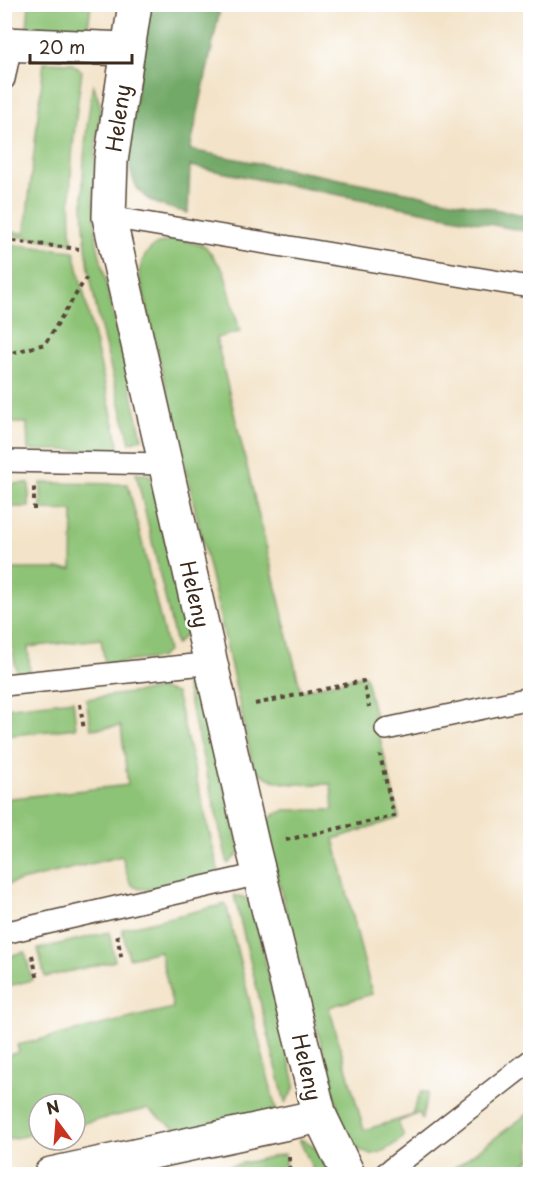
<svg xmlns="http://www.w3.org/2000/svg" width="535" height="1179" font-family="'Playpen Sans',sans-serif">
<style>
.green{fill:#8dc376;stroke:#64764a;stroke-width:1.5}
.forest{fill:#72a967;stroke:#566a42;stroke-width:1.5}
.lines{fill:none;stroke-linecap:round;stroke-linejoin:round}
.service-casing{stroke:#574638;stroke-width:24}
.minor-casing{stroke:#574638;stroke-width:36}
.path{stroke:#574638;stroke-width:4;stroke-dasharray:4.5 4.5;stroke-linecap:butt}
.service{stroke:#fff;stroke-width:21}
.minor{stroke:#fff;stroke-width:33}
.labels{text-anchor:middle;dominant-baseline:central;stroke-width:5;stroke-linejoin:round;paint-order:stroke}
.street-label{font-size:21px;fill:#3b2a1e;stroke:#fff}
</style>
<rect width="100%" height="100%" fill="#fff"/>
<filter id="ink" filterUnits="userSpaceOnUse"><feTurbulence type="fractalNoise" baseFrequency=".0167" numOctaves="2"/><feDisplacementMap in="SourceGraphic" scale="12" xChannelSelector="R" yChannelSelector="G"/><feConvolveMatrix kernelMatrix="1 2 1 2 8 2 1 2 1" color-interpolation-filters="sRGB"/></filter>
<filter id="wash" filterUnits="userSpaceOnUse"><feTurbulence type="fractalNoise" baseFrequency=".008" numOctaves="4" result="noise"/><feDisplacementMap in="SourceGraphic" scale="24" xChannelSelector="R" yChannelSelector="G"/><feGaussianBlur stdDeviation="1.35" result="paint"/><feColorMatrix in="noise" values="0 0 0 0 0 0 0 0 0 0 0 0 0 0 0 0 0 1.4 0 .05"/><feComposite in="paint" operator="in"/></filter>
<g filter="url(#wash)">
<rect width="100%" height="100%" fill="#f3e3c8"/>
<g class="green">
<polygon points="29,5 91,5 88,26 78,30 27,27"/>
<path d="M44 62 71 63 82 71C74 129 67 184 72 243L5 235V231L25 233Z"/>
<path d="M93 83 101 108 96 144 94 199 97 243 142 438 130 443C111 365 84 283 83 201 82 161 87 123 93 83Z"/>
<path d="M178 239 205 246 224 271 240 332 216 338 301 691 365 675 399 818 334 839 372 994 329 1007 364 1130 411 1116 421 1092H428L422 1119 419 1113 398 1122 404 1137C377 1158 365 1163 344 1132L267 838 268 823 273 815 286 810H333L331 784C305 784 272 789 253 766L212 580 139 274C143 249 154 242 178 239Z"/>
<polygon points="5,244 74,251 120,450 28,450 27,423 5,423 4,332 11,279 5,278"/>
<polygon points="136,473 150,475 188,633 176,644"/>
<polygon points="29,483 29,507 5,507 5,484"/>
<polygon points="41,483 128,484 168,651 159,658 105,664 101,639 28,647 30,673 17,674 10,636 5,636 4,569 72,569 73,511 41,510"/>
<polygon points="185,682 201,687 240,852 228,864"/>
<path d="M161 689 176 693 219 873C200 878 144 899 131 884 126 877 125 864 122 856L5 885 4 799 128 785 121 726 91 729 86 699Z"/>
<polygon points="73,700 76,728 5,736 5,708"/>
<polygon points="234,895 250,899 294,1080 294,1089 285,1103"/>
<polygon points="226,904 276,1110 179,1131 147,1109 75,1125 75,1104 39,1104 39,1133 5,1140 4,1056 19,1052 17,1045 173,1008 160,951 129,958 122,929"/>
<polygon points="109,932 115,961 45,977 38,949"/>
<polygon points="25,952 32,980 5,987 5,957"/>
<polygon points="529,1113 530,1159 517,1174 446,1174"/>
<path d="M299 1139C317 1143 322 1159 330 1174H315Z"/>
<polygon points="285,1154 286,1174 193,1174"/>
</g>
<path class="forest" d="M149 5H221L190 150 530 216V232L190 166 188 213C146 203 131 196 128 151Z"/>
</g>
<g filter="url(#ink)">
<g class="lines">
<g class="service-casing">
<g id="service">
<polyline points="4,79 11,45"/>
<polyline points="109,217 530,287"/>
<polyline points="4,461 166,464"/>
<polyline points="4,685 213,663"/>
<polyline points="386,729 530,698"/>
<polyline points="4,933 259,874"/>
<polyline points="385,1174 530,1061"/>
</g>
</g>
<g class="minor-casing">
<g id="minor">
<polyline points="135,4 111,161 109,217 253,848 320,1116 348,1174"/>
<polyline points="4,44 126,49"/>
<polyline points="51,1174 320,1116"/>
</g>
</g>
<g class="path">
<polyline points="4,240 79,249"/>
<polyline points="4,355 45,344 86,278"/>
<polyline points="34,510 34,487"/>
<polyline points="80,704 84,730"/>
<polyline points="255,704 363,681 369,707"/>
<polyline points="286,840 394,816 380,755"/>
<polyline points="117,935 122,961"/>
<polyline points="32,955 38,980"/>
<polyline points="289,1157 290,1174"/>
</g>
<use href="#service" class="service"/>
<use href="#minor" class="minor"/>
</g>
</g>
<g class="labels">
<g class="street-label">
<text transform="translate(117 118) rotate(-82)">Heleny</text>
<text transform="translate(196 594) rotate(77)">Heleny</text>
<text transform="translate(308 1067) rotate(77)">Heleny</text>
</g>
</g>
<rect width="535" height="1179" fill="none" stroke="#fff" stroke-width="24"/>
<g transform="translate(57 1122) rotate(344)"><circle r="28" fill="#ffffff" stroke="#b1aaa5" stroke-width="1.5"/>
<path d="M0-4.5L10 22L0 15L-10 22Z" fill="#c8321e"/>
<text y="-9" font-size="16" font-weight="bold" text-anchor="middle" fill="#3b2a1e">N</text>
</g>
<path d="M30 54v9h102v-9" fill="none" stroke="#3b2a1e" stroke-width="3"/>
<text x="39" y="54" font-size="18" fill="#3b2a1e" stroke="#ffffff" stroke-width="4.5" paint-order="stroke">20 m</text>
</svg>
